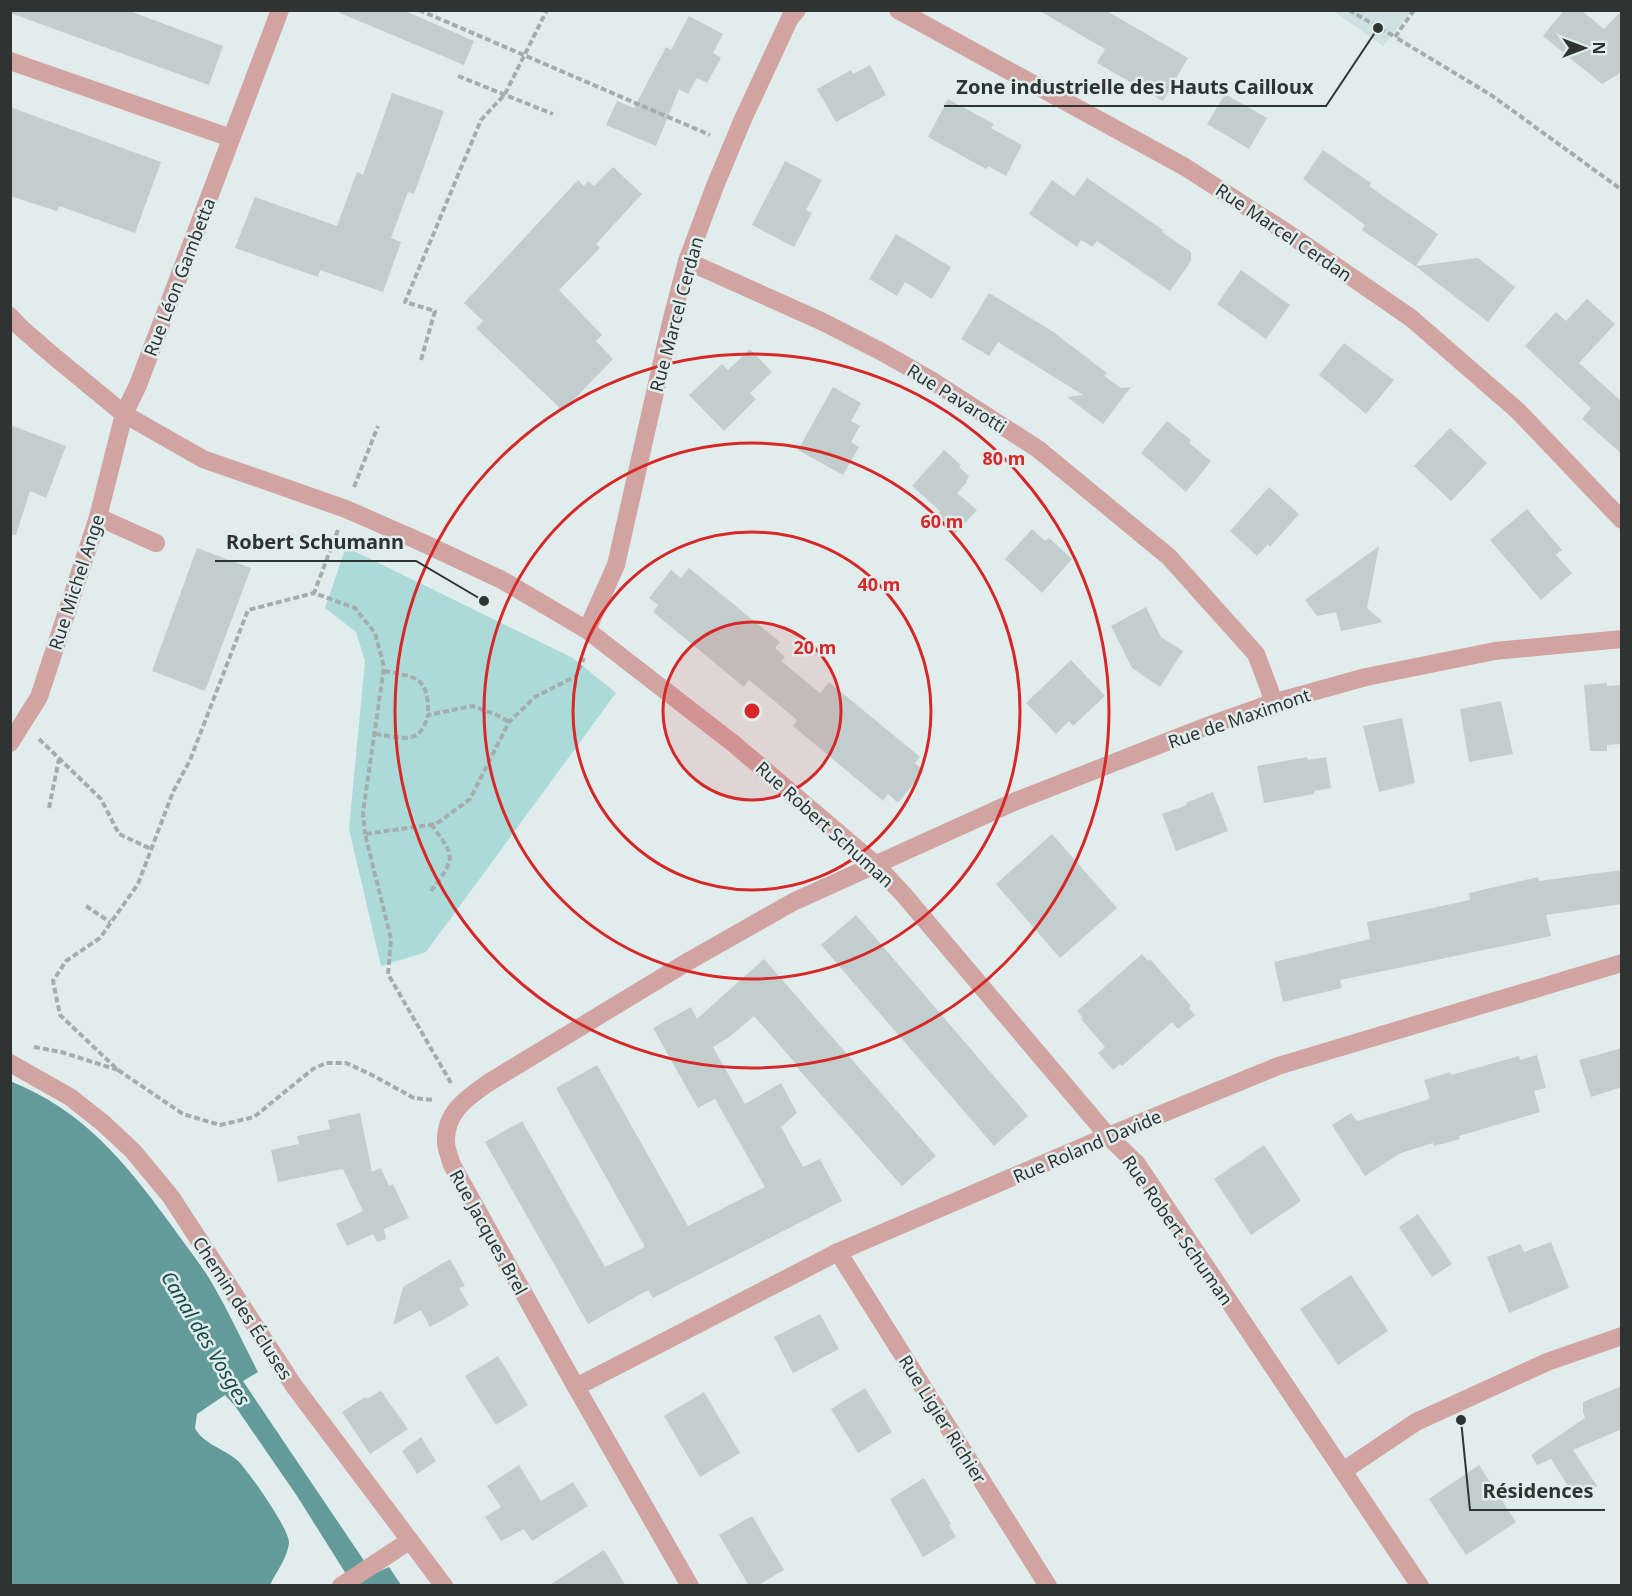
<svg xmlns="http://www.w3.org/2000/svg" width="1632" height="1596" font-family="'Noto Sans',sans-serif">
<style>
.built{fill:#cde1e0}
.green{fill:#acdad8}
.water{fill:#629b99}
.building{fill:#c2cecd}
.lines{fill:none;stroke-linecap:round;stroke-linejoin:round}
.path{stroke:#a3adad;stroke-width:4;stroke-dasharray:6 3;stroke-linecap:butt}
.minor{stroke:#d1a3a1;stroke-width:18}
.ring{fill:none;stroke:#d62828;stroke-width:3}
.labels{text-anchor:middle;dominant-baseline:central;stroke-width:5;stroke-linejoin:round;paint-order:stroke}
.street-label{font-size:18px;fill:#2f3433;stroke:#e1eded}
.water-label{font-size:20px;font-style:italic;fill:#164a48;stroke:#e1eded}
.centre{fill:#d62828;stroke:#e1eded;stroke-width:3}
.ring-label{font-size:18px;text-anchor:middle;font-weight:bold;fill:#d62828;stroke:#e1eded;stroke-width:5;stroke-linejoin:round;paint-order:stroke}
.leader{fill:none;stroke:#2f3433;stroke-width:2}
.callout-dot{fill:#2f3433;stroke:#e1eded;stroke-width:2}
.callout-label{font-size:20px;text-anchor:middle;font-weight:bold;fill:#2f3433;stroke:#e1eded;stroke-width:5;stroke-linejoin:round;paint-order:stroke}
</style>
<rect width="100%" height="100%" fill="#e1eded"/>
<polygon class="built" points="1333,11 1411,11 1383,46"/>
<polygon class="green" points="346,547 573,658 616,693 426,952 381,966 349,829 365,661 356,632 325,608"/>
<path class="water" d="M10 1081C83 1110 124 1161 169 1222 182 1241 197 1259 209 1278 227 1308 242 1341 258 1372L243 1381 253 1396 373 1574 389 1567 401 1585H353L297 1496 235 1406 225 1395 197 1414 195 1428C203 1444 225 1449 238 1461 249 1472 290 1530 289 1543 287 1559 276 1572 270 1585H11Z"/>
<g class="building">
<polygon points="11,10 127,10 223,46 209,85 10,13"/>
<polygon points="403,10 474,41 464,65 335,11"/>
<polygon points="1038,10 1105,10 1188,58 1163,101 1097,63 1105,49"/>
<polygon points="1564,10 1581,10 1604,29 1622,10 1622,72 1602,84 1543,36"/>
<polygon points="689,16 723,34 713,53 721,58 707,83 697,78 688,94 679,89 656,146 606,125 617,101 634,108 666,47 671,50"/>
<polygon points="870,65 886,95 836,122 817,89 851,70 853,74"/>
<polygon points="392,93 444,111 414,194 408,192 391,238 401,242 383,292 320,270 318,277 235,248 255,197 337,226 357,172 363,175"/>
<polygon points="1225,94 1267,118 1249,149 1207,124"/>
<polygon points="948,99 994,124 991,128 1022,145 1006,176 988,166 986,169 928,137"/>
<polygon points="10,107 161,162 135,233 59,206 57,211 10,196"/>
<polygon points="1323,150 1371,183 1369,186 1438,234 1416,266 1478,258 1515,287 1488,322 1415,266 1362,230 1365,225 1303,179"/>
<polygon points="785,161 822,180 806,210 812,213 794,247 752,225"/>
<polygon points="613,167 642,194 596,244 600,248 559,290 602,335 596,341 613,359 563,411 476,328 483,321 464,303 578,180 584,186 588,181 594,186"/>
<polygon points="1087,178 1163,230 1162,232 1191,252 1191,261 1170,291 1097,241 1092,247 1081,240 1077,247 1029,214 1052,180 1074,196"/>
<polygon points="896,234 951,267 932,299 905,282 897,296 869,279"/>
<polygon points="1241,270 1290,305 1266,339 1217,304"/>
<polygon points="989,293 1052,331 1107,373 1104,376 1121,388 1131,387 1103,424 1067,397 1083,395 998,342 989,356 961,339"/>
<polygon points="1587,299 1615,324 1579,363 1622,402 1622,454 1582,419 1591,408 1525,346 1556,312 1566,321"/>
<polygon points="1344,343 1394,380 1366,414 1319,375"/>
<polygon points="750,349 772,372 750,393 756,399 724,431 689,395 722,364 728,370"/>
<polygon points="833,387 861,403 851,421 860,426 851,442 859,447 843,475 798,450"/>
<polygon points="1167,421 1191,440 1189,443 1211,461 1186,492 1141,453"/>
<polygon points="10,425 66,446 46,498 30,491 16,535 10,534"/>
<polygon points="1450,428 1487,463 1451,501 1414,466"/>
<polygon points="944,450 961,465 959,467 969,476 966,481 967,482 957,493 977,510 954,535 934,517 940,511 912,486"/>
<polygon points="1269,487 1299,514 1270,547 1268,544 1257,556 1230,531"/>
<polygon points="1527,509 1562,550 1556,555 1572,573 1541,600 1490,540"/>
<polygon points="1032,529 1045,541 1049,538 1072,559 1042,593 1005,559"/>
<polygon points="1379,546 1367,608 1383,622 1341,631 1336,612 1317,616 1305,600"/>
<polygon points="197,548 251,568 205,691 152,671"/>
<polygon points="689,568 780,642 775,648 785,657 781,661 820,693 829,682 920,757 915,763 924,771 898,803 888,794 883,801 793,726 797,720 749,680 744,687 653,612 658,605 649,598 671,570 681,578"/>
<polygon points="1146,607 1161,637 1183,651 1160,687 1132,668 1111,626"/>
<polygon points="1071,660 1105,696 1073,726 1069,721 1056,734 1026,703"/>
<polygon points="1607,683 1607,686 1622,685 1622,744 1607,745 1607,751 1590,751 1584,685"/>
<polygon points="1501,701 1513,754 1469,762 1460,709"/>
<polygon points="1402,718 1415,783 1379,792 1363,726"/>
<polygon points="1307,757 1308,760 1326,757 1331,788 1314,791 1314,794 1264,803 1257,766"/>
<polygon points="1213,792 1228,831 1176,851 1162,814 1187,805 1186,803"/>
<polygon points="1052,834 1117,908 1060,958 996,884"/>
<polygon points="1622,870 1622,904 1546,915 1551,936 1340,980 1342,988 1283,1002 1274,962 1370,939 1367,922 1470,900 1469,893 1538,877 1539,881"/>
<polygon points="856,915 1028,1116 994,1146 821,945"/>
<polygon points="1142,954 1148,961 1150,959 1191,1006 1189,1008 1195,1015 1178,1029 1172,1022 1122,1066 1120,1064 1113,1070 1098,1053 1105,1047 1081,1019 1083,1018 1077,1011"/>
<polygon points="764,959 936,1156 902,1186 801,1072 796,1066 797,1065 754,1016 728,1038 713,1047 745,1104 781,1083 797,1113 781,1127 803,1167 820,1159 842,1201 653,1298 648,1290 588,1324 485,1142 522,1121 605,1267 645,1247 556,1088 597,1065 688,1226 765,1187 715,1099 698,1108 653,1028 691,1007 697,1019"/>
<polygon points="1622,1048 1622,1087 1591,1097 1579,1060"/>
<polygon points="1537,1055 1546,1088 1534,1091 1540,1112 1459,1136 1460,1139 1434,1146 1433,1143 1401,1153 1365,1176 1332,1125 1351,1113 1357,1121 1430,1099 1424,1080 1450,1072 1451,1075 1519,1056 1520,1060"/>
<polygon points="360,1113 372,1172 381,1168 389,1186 393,1184 409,1218 384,1229 386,1239 377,1242 373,1234 347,1246 336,1224 363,1211 343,1169 278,1182 271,1150 299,1144 297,1136 330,1129 328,1120"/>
<polygon points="1264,1145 1301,1201 1251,1235 1214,1179"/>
<polygon points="1418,1214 1452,1264 1432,1277 1399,1227"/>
<polygon points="1551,1242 1569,1288 1509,1313 1487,1257 1520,1244 1524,1252"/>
<polygon points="450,1259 465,1286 459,1288 469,1305 430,1327 421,1310 393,1325 403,1287"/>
<polygon points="1351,1275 1388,1331 1338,1365 1300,1309"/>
<polygon points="820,1314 839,1349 793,1373 774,1337"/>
<polygon points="498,1356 528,1405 496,1425 465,1376"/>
<polygon points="1622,1386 1622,1429 1573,1450 1597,1486 1576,1499 1551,1459 1537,1465 1531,1455 1585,1418 1583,1412 1583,1402"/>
<polygon points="865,1388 892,1432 858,1453 831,1409"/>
<polygon points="381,1391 408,1429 370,1454 342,1412 365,1397 367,1399"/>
<polygon points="704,1392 740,1453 700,1477 664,1416"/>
<polygon points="421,1437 436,1461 417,1474 402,1451"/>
<polygon points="519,1465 541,1501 573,1482 588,1506 532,1541 524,1529 501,1541 485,1517 501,1507 487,1486"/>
<polygon points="1479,1465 1516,1522 1466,1555 1429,1499"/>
<polygon points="924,1478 951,1524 949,1525 956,1537 923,1557 890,1499"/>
<polygon points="752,1516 784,1570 757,1586 749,1586 719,1535"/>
<polygon points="604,1550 626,1586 548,1586"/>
</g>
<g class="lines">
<g class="path">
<polyline points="419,10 710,135"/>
<polyline points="1349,10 1395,37"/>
<polyline points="1414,10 1395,37 1491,95 1622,190"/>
<polyline points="458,76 553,114"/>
<polyline points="421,360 435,311 405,302 481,120 505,94 547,10"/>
<polyline points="354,487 378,426"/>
<polyline points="338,530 314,593 355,608 375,633 384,667 363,812 365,834"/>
<path d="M384 671C417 677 429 677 428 715"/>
<path d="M375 734C401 737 420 747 428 715L472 706 495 714 509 722"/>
<polyline points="39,739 101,799 119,834 151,849"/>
<polyline points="49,808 59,759"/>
<path d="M431 824C456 858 456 857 431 891"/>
<polyline points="86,906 110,922"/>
<polyline points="34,1047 61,1052 118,1070 60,1015 53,981 66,961 100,938 138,884 173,792 190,760 248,610 314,593"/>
<polyline points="118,1070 183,1114 220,1125 254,1117 313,1069 326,1063 346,1063 370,1074 414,1098 434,1100"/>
<polyline points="451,1083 388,974 391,939 365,834 436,824 470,799 509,722 535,697 576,676 584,658"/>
</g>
<g class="minor">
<polyline points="898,10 1185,167 1292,236 1411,318 1518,411 1622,520"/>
<polyline points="10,61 231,138"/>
<polyline points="687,261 821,321 882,352 931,380 1038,449 1169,557 1256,654 1270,691 1272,703"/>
<polyline points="10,316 19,326 51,354 124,414 203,459 346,509 421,542 502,580 587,630 734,744 875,864 904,895 1108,1136 1137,1164 1420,1586"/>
<polyline points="98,517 156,543"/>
<polyline points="587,630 616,565 671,322 687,261 715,186 743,119 790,18 797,10"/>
<polyline points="10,743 39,697 98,517 124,414 138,385 280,10"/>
<polyline points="10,1063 70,1097 103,1123 133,1151 171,1197 294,1386 444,1586"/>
<polyline points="838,1252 1048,1586"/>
<polyline points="576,1387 838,1252 1108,1136 1278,1066 1622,963"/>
<polyline points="1343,1471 1416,1422 1547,1362 1622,1336"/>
<polyline points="341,1586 409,1541"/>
<path d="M690 1586 576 1387 452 1165C450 1158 446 1149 446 1142 445 1112 467 1098 488 1083L689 961 793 902 1016 801 1210 725 1272 703 1366 677 1495 651 1622 639"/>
</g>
</g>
<circle cx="752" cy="711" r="89" fill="#d62828" fill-opacity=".12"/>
<g class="ring">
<circle cx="752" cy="711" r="89"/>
<circle cx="752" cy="711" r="179"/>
<circle cx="752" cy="711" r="268"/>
<circle cx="752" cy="711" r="357"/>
</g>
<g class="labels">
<g class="street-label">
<text transform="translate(1284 232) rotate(34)">Rue Marcel Cerdan</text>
<text transform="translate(179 277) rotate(-69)">Rue Léon Gambetta</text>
<text transform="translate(676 314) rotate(-75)">Rue Marcel Cerdan</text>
<text transform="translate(957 398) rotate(32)">Rue Pavarotti</text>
<text transform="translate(76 582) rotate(-72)">Rue Michel Ange</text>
<text transform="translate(1239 718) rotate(-19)">Rue de Maximont</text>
<text transform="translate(825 824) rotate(42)">Rue Robert Schuman</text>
<text transform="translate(1087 1146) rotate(-23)">Rue Roland Davide</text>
<text transform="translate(1178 1230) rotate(55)">Rue Robert Schuman</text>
<text transform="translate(489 1232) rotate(61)">Rue Jacques Brel</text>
<text transform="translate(243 1308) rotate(57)">Chemin des Écluses</text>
<text transform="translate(943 1419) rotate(58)">Rue Ligier Richier</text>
</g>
<g class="water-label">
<text transform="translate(206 1338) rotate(59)">Canal des Vosges</text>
</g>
</g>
<circle cx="752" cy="711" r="9" class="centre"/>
<g class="ring-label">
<text x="1004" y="465">80 m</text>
<text x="942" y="528">60 m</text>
<text x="879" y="591">40 m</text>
<text x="815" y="654">20 m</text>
</g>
<path class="leader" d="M1378 28L1326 106H944M484 601L416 561H215M1461 1420L1470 1510H1605"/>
<g class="callout-dot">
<circle cx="1378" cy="28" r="6"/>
<circle cx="484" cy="601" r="6"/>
<circle cx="1461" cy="1420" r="6"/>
</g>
<g class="callout-label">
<text x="1135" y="94">Zone industrielle des Hauts Cailloux</text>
<text x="315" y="549">Robert Schumann</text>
<text x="1538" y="1498">Résidences</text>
</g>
<rect width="1632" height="1596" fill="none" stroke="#2f3433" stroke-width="24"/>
<g transform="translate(1584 48) rotate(90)" stroke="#e1eded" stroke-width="4.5" paint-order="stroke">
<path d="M0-4.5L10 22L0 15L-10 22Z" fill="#2f3433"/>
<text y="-9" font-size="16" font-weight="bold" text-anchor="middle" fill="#2f3433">N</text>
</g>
</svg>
